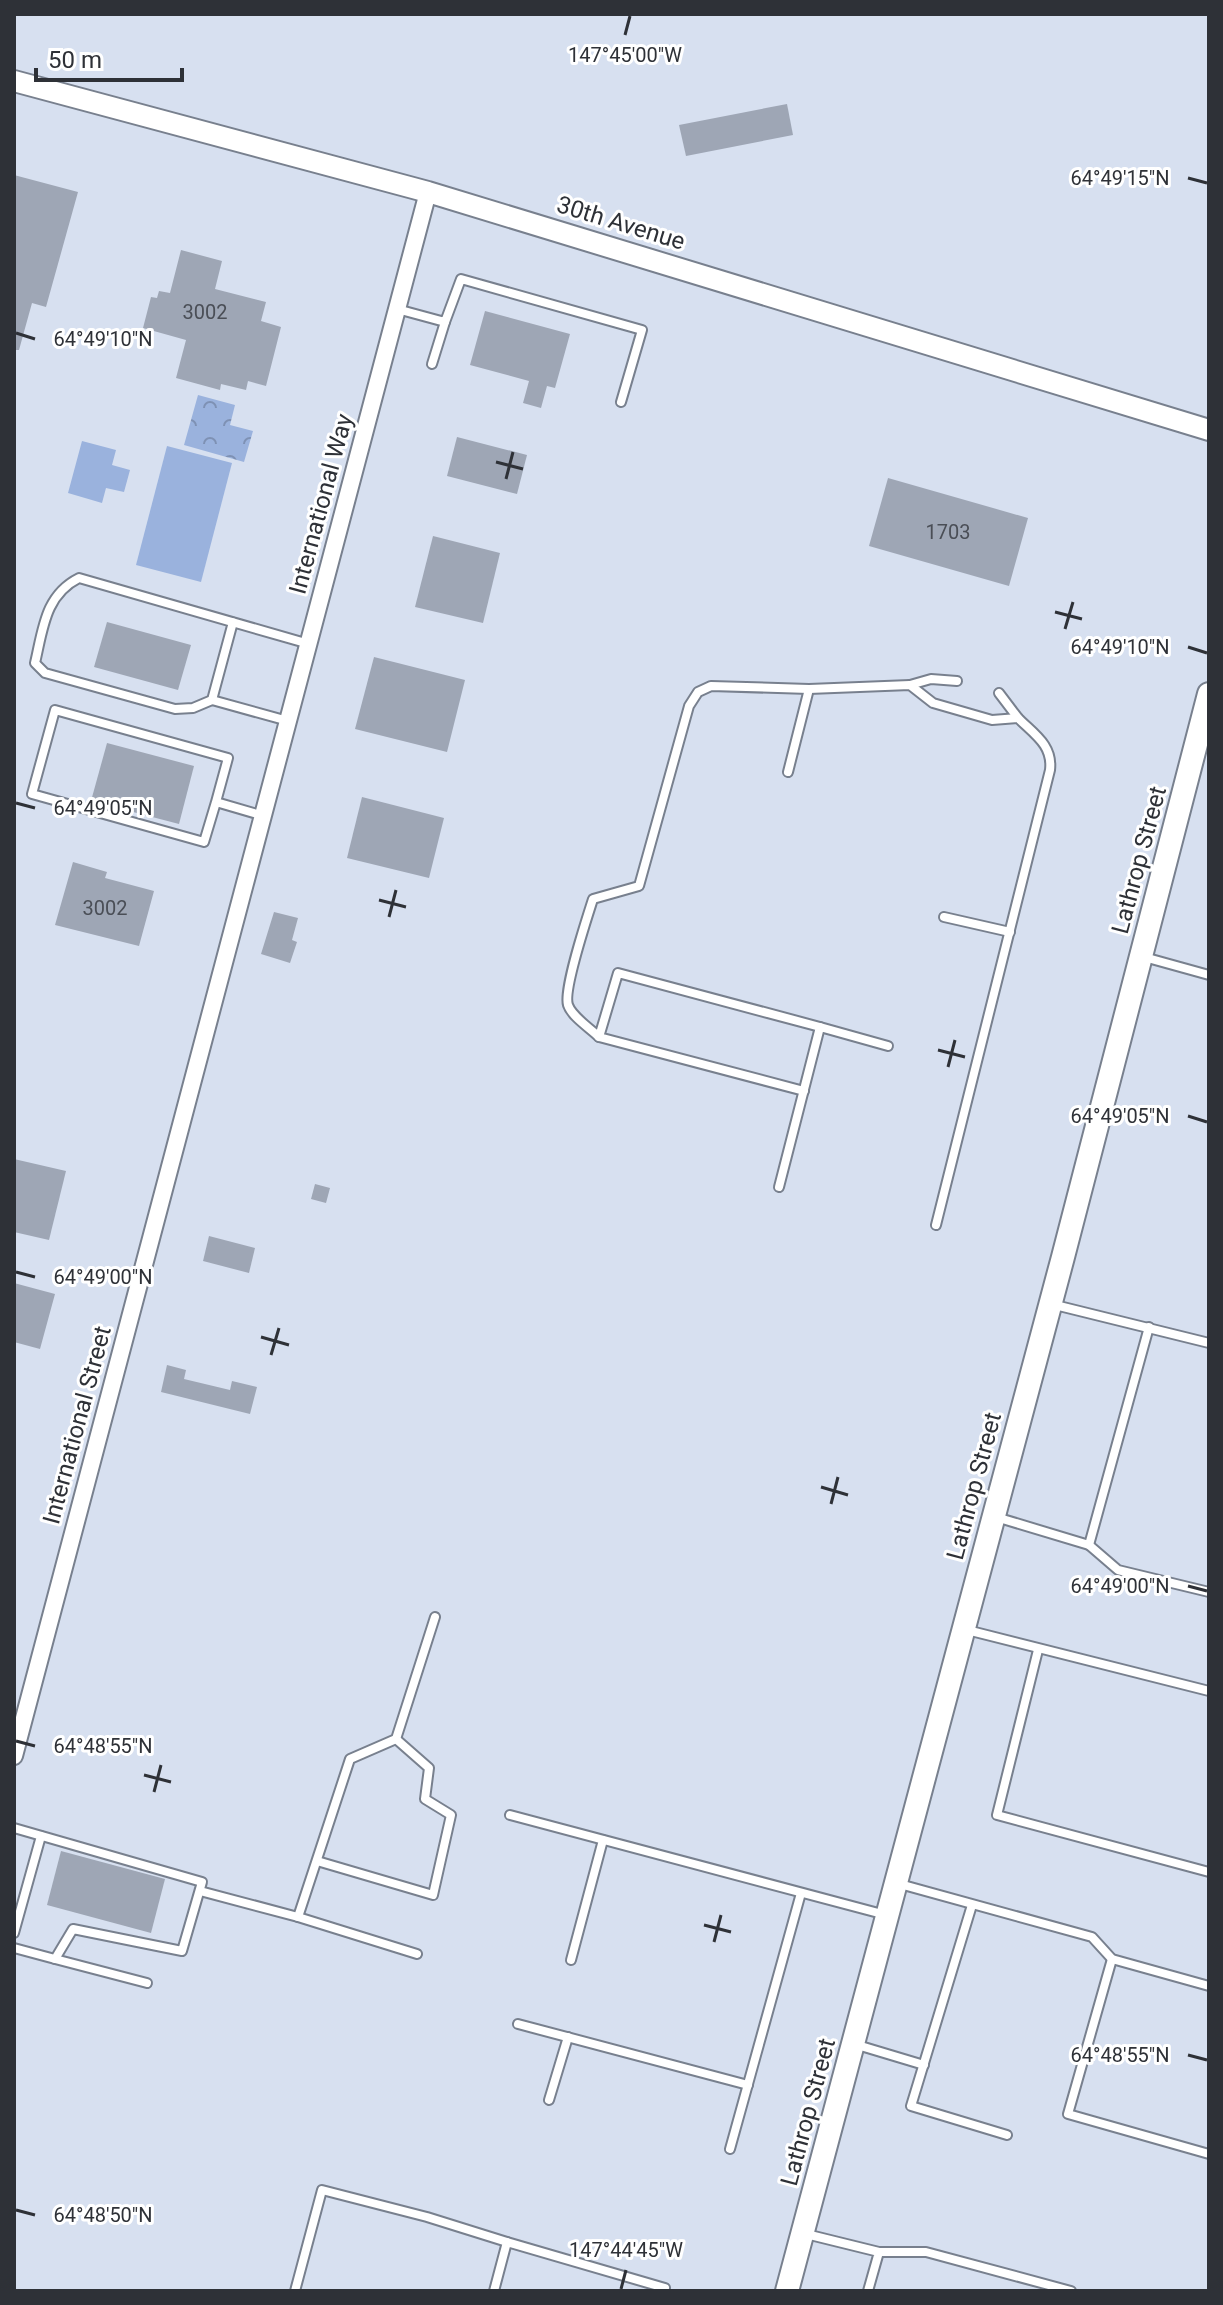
<svg xmlns="http://www.w3.org/2000/svg" width="1223" height="2305" font-family="Roboto,sans-serif">
<style>
.grass{fill:#9ab2dd}
.park{fill:url(#park-crowns)}
.building{fill:#9ea6b5}
.lines{fill:none;stroke-linecap:round;stroke-linejoin:round}
.service-casing{stroke:#78808e;stroke-width:12}
.minor-casing{stroke:#78808e;stroke-width:20}
.tertiary-casing{stroke:#78808e;stroke-width:24}
.secondary-casing{stroke:#78808e;stroke-width:26}
.service{stroke:#fff;stroke-width:8}
.minor{stroke:#fff;stroke-width:16}
.tertiary{stroke:#fff;stroke-width:20}
.secondary{stroke:#fff;stroke-width:22}
.ticks{fill:none;stroke:#2e3137;stroke-width:3}
.labels{text-anchor:middle;dominant-baseline:central;stroke-width:6;stroke-linejoin:round;paint-order:stroke}
.number-label{font-size:20px;fill:#4a4e56}
.street-label{font-size:24px;fill:#2e3137;stroke:#fff}
.ticks-label{font-size:20px;text-anchor:middle;fill:#2e3137;stroke:#fff;stroke-width:6;stroke-linejoin:round;paint-order:stroke}
</style>
<defs>
<pattern id="park-crowns" width="20" height="18" patternUnits="userSpaceOnUse" patternTransform="scale(2)"><rect width="20" height="18" fill="#9ab2dd"/><path d="M2 6a3 3 0 1 1 6 0M12 15a3 3 0 1 1 6 0" fill="none" stroke="#7e91b4"/></pattern>
</defs>
<rect width="100%" height="100%" fill="#d7e0f0"/>
<g class="grass">
<polygon points="82,441 116,450 112,465 130,470 124,492 106,488 102,503 68,493"/>
<polygon points="167,446 232,463 201,582 136,565"/>
</g>
<polygon class="park" points="198,395 235,405 230,425 253,431 244,462 184,445"/>
<g class="building">
<polygon points="787,104 793,135 686,156 679,125"/>
<polygon points="14,175 78,192 46,307 32,303 19,350 14,350"/>
<polygon points="181,250 222,261 215,289 266,302 261,321 281,327 266,386 248,381 246,390 221,384 220,390 176,378 186,340 143,328 151,297 157,298 159,291 170,293"/>
<polygon points="485,311 570,334 555,388 547,386 541,408 523,403 529,381 470,365"/>
<polygon points="457,437 527,455 517,494 447,476"/>
<polygon points="888,478 1028,518 1009,586 869,546"/>
<polygon points="433,536 500,553 483,623 415,607"/>
<polygon points="107,622 191,645 178,690 94,667"/>
<polygon points="374,657 465,680 447,752 355,729"/>
<polygon points="107,743 194,766 179,824 91,801"/>
<polygon points="362,797 444,818 429,878 347,858"/>
<polygon points="73,862 107,872 105,878 154,891 139,946 55,925"/>
<polygon points="274,912 298,918 292,940 297,942 290,963 261,954"/>
<polygon points="14,1159 66,1171 49,1240 14,1232"/>
<polygon points="315,1184 330,1188 326,1203 311,1199"/>
<polygon points="209,1236 255,1248 249,1273 203,1261"/>
<polygon points="14,1283 55,1294 40,1349 14,1342"/>
<polygon points="167,1365 186,1370 184,1379 230,1390 232,1381 257,1387 250,1414 161,1392"/>
<polygon points="61,1851 165,1879 151,1933 47,1905"/>
</g>
<g class="lines">
<g class="service-casing">
<g id="service">
<polyline points="397,309 445,322 461,279 642,330 621,402"/>
<polyline points="432,364 445,322"/>
<path d="M233 622 212 700 193 708 175 709 45 673 35 663C43 629 45 595 79 578L309 644"/>
<polyline points="910,685 931,679 957,681"/>
<polyline points="999,693 1018,718"/>
<polyline points="212,700 288,721"/>
<polyline points="788,772 809,689"/>
<polyline points="216,802 204,842 32,794 55,710 228,758 216,802 264,816"/>
<polyline points="944,917 1010,932"/>
<polyline points="1144,957 1209,975"/>
<path d="M599 1037C590 1028 572 1017 568 1005 563 990 587 918 593 899L639 886 689 706 698 692 711 686 809 689 910 685 933 703 992 720 1018 718C1034 734 1053 745 1050 770L936 1225"/>
<polyline points="804,1091 599,1037 618,973 820,1027"/>
<polyline points="779,1187 820,1027 888,1046"/>
<polyline points="1051,1304 1209,1343"/>
<polyline points="996,1517 1089,1545 1149,1327"/>
<polyline points="1089,1545 1118,1570 1209,1592"/>
<polyline points="967,1630 1209,1691"/>
<polyline points="1038,1650 997,1815 1209,1872"/>
<polyline points="510,1815 886,1915"/>
<polyline points="14,1828 202,1882 182,1951 73,1929 55,1959 14,1948"/>
<polyline points="317,1861 433,1895 451,1815 425,1799 429,1768 396,1739"/>
<polyline points="896,1883 1092,1937 1112,1959 1209,1986"/>
<polyline points="200,1891 298,1917 417,1954"/>
<polyline points="972,1905 911,2106 1007,2135"/>
<polyline points="298,1917 350,1759 396,1739 435,1617"/>
<polyline points="14,1933 41,1836"/>
<polyline points="55,1959 147,1983"/>
<polyline points="1112,1959 1068,2114 1209,2154"/>
<polyline points="571,1960 603,1840"/>
<polyline points="518,2024 748,2085"/>
<polyline points="854,2044 924,2065"/>
<polyline points="549,2100 568,2037"/>
<polyline points="730,2149 801,1893"/>
<polyline points="806,2234 879,2252 868,2291"/>
<polyline points="879,2252 926,2252 1071,2291"/>
<polyline points="295,2291 322,2190 427,2217 507,2242"/>
<polyline points="494,2291 507,2242 665,2288 664,2291"/>
</g>
</g>
<g class="minor-casing">
<polyline id="minor" points="14,1756 428,192"/>
</g>
<g class="tertiary-casing">
<polyline id="tertiary" points="14,81 428,192 1209,430"/>
</g>
<g class="secondary-casing">
<polyline id="secondary" points="787,2291 1063,1257 1209,694"/>
</g>
<use href="#service" class="service"/>
<use href="#minor" class="minor"/>
<use href="#tertiary" class="tertiary"/>
<use href="#secondary" class="secondary"/>
</g>
<path class="ticks" d="M625 35 630 16M1188 178 1207 183M16 333 35 339M496 462 523 469M506 479 513 452M1055 612 1082 619M1065 629 1073 602M1188 647 1207 653M16 803 35 808M379 900 406 907M389 917 396 890M938 1050 965 1057M948 1067 955 1040M1188 1116 1207 1122M16 1272 35 1277M261 1337 289 1345M271 1355 279 1328M821 1487 848 1495M831 1504 838 1477M1188 1586 1207 1591M16 1741 35 1746M144 1775 171 1782M154 1792 161 1765M704 1925 731 1932M714 1942 721 1915M1188 2055 1207 2060M16 2210 35 2215M621 2289 626 2270"/>
<g class="labels">
<g class="number-label">
<text x="205" y="312">3002</text>
<text x="948" y="532">1703</text>
<text x="105" y="908">3002</text>
</g>
<g class="street-label">
<text transform="translate(621 223) rotate(17)">30th Avenue</text>
<text transform="translate(321 504) rotate(-75)">International Way</text>
<text transform="translate(1139 860) rotate(-75)">Lathrop Street</text>
<text transform="translate(77 1425) rotate(-75)">International Street</text>
<text transform="translate(974 1486) rotate(-75)">Lathrop Street</text>
<text transform="translate(808 2112) rotate(-75)">Lathrop Street</text>
</g>
</g>
<g class="ticks-label">
<text x="625" y="62">147°45'00"W</text>
<text x="1120" y="185">64°49'15"N</text>
<text x="103" y="346">64°49'10"N</text>
<text x="1120" y="654">64°49'10"N</text>
<text x="103" y="815">64°49'05"N</text>
<text x="1120" y="1123">64°49'05"N</text>
<text x="103" y="1284">64°49'00"N</text>
<text x="1120" y="1593">64°49'00"N</text>
<text x="103" y="1753">64°48'55"N</text>
<text x="1120" y="2062">64°48'55"N</text>
<text x="103" y="2222">64°48'50"N</text>
<text x="626" y="2257">147°44'45"W</text>
</g>
<rect width="1223" height="2305" fill="none" stroke="#2e3137" stroke-width="32"/>
<path d="M36 68v12h146v-12" fill="none" stroke="#2e3137" stroke-width="4"/>
<text x="48" y="68" font-size="24" fill="#2e3137" stroke="#ffffff" stroke-width="6" paint-order="stroke">50 m</text>
</svg>
